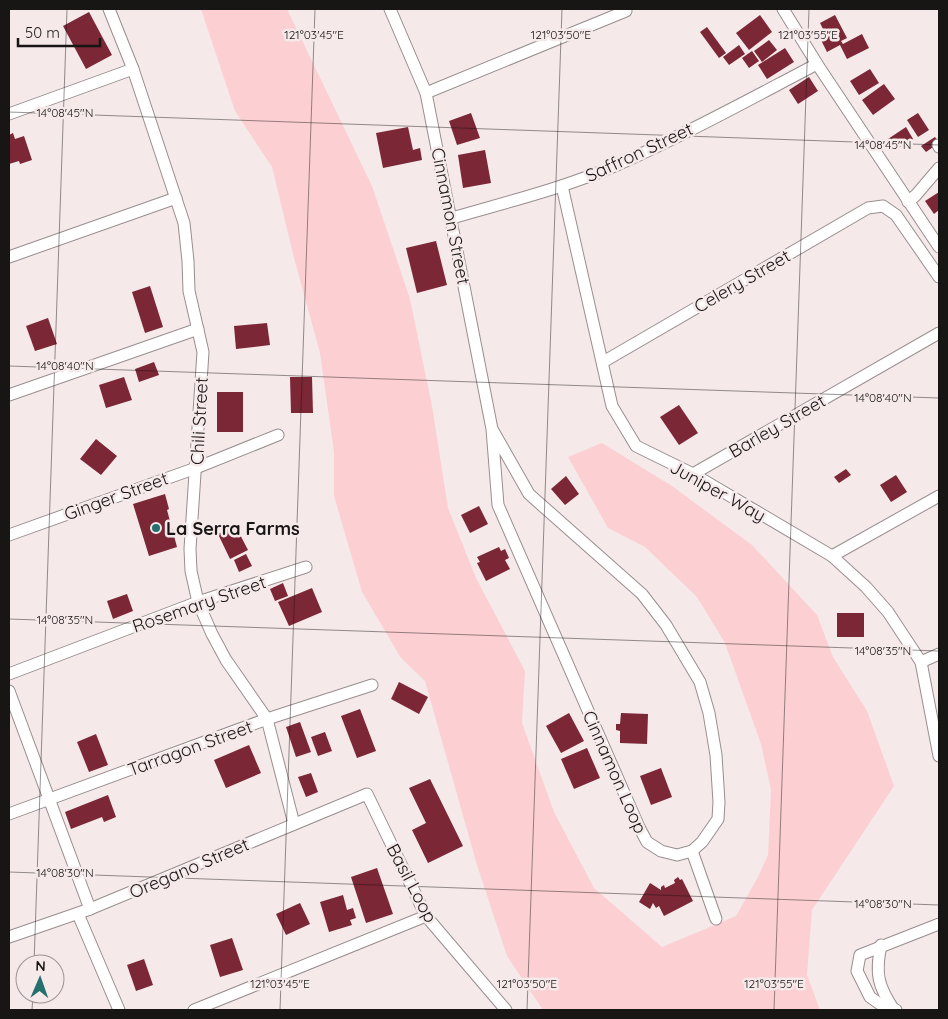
<svg xmlns="http://www.w3.org/2000/svg" width="948" height="1019" font-family="Quicksand,sans-serif">
<style>
.green{fill:#fcd0d3}
.building{fill:#7b2735}
.lines{fill:none;stroke-linecap:round;stroke-linejoin:round}
.minor-casing{stroke:#998e8f;stroke-width:13}
.minor{stroke:#fff;stroke-width:11}
.ticks{fill:none;stroke:#181515;stroke-width:1;stroke-opacity:0.45}
.poi-dot{fill:#25706f;stroke:#f5e9ea;stroke-width:2}
.labels{text-anchor:middle;dominant-baseline:central;stroke-width:5;stroke-linejoin:round;paint-order:stroke}
.street-label{font-size:18px;fill:#181515;stroke:#f5e9ea}
.poi-label{font-size:18px;font-weight:bold;fill:#181515;stroke:#f5e9ea;text-anchor:start}
.ticks-label{font-size:12px;text-anchor:middle;fill:#181515;stroke:#f5e9ea;stroke-width:5;stroke-linejoin:round;paint-order:stroke}
</style>
<rect width="100%" height="100%" fill="#f5e9ea"/>
<polygon class="green" points="201,9 287,9 372,186 410,299 432,406 448,508 476,578 525,671 522,723 554,812 594,888 662,947 736,916 758,877 768,855 771,790 761,744 725,643 697,597 645,547 608,528 568,457 602,443 672,486 752,545 817,615 833,657 867,711 894,786 812,910 807,975 820,1010 543,1010 507,956 477,865 425,681 401,658 362,592 334,496 334,452 320,353 294,258 272,167 235,111"/>
<g class="building">
<polygon points="89,12 112,55 86,69 63,26"/>
<polygon points="760,15 772,32 749,50 736,33"/>
<polygon points="835,15 847,38 841,41 843,44 862,34 869,48 847,59 840,45 827,52 818,34 824,31 820,23"/>
<polygon points="707,27 726,53 719,58 700,32"/>
<polygon points="769,40 777,50 762,62 754,51"/>
<polygon points="739,45 745,54 729,65 723,57"/>
<polygon points="785,48 794,62 767,79 758,65"/>
<polygon points="752,51 759,61 749,68 742,58"/>
<polygon points="870,69 879,83 859,95 850,81"/>
<polygon points="809,77 818,91 798,104 789,90"/>
<polygon points="884,84 895,99 873,115 862,100"/>
<polygon points="471,113 480,138 457,145 449,121"/>
<polygon points="918,113 929,130 918,137 907,120"/>
<polygon points="408,127 413,150 420,148 422,160 383,168 376,133"/>
<polygon points="906,127 913,139 895,150 888,139"/>
<polygon points="13,133 15,139 24,136 32,160 20,164 19,161 9,164 9,135"/>
<polygon points="935,137 939,143 926,152 921,146"/>
<polygon points="485,150 491,183 463,188 458,155"/>
<polygon points="939,192 939,210 934,214 925,201"/>
<polygon points="436,241 447,285 417,293 406,248"/>
<polygon points="150,286 163,327 145,333 132,292"/>
<polygon points="48,318 57,344 35,351 26,326"/>
<polygon points="267,323 270,345 236,349 234,326"/>
<polygon points="154,362 159,375 139,382 135,369"/>
<polygon points="124,377 132,400 106,408 99,385"/>
<polygon points="290,377 312,377 313,413 291,413"/>
<rect x="217" y="392" width="26" height="40"/>
<polygon points="679,405 698,433 679,445 660,417"/>
<polygon points="96,439 117,456 101,475 80,459"/>
<polygon points="846,469 851,475 839,483 834,477"/>
<polygon points="896,475 907,492 891,502 880,485"/>
<polygon points="566,476 579,494 565,505 551,489"/>
<polygon points="165,494 169,509 167,510 177,547 149,556 133,504"/>
<polygon points="479,506 488,524 470,533 461,515"/>
<polygon points="235,525 248,550 230,559 218,534"/>
<polygon points="499,547 501,551 505,549 509,558 505,560 510,569 486,581 477,563 480,562 477,557"/>
<polygon points="246,554 252,566 239,572 234,560"/>
<polygon points="283,583 288,596 275,601 270,589"/>
<polygon points="312,588 322,612 289,626 278,602"/>
<polygon points="127,594 133,611 113,619 107,601"/>
<rect x="837" y="613" width="27" height="24"/>
<polygon points="399,682 428,697 419,714 391,699"/>
<polygon points="360,709 376,751 357,758 341,716"/>
<polygon points="569,713 584,741 561,753 546,726"/>
<polygon points="621,713 648,714 647,744 620,743 620,731 616,730 616,724 620,724"/>
<polygon points="300,722 311,752 296,757 286,727"/>
<polygon points="325,732 332,751 318,756 311,737"/>
<polygon points="96,734 108,765 89,772 77,742"/>
<polygon points="249,745 261,773 226,788 214,760"/>
<polygon points="587,748 600,778 574,789 561,759"/>
<polygon points="661,768 672,797 651,805 640,776"/>
<polygon points="311,773 318,792 306,797 298,777"/>
<polygon points="430,779 463,846 428,863 412,830 426,823 409,788"/>
<polygon points="108,795 116,817 104,822 102,817 71,829 65,812"/>
<polygon points="377,868 393,914 366,923 351,877"/>
<polygon points="678,877 680,880 682,879 693,901 664,916 659,906 656,908 653,903 650,909 639,902 650,883 661,890 661,887 664,885 665,888 675,883 674,880"/>
<polygon points="343,895 347,910 353,908 356,918 350,920 352,925 329,932 320,902"/>
<polygon points="300,903 310,924 286,935 276,914"/>
<polygon points="232,938 243,970 220,977 210,945"/>
<polygon points="144,959 153,985 136,991 127,965"/>
</g>
<g class="lines">
<g class="minor-casing">
<g id="minor">
<polyline points="109,9 133,69 184,223 188,261 189,291 203,352 190,549 191,571 198,602 212,634 226,660 267,719 294,824"/>
<polyline points="390,9 426,93 492,429 498,505 639,827 647,842 661,851 677,855 692,851 702,842 718,819 719,802 716,755 709,713 700,682 666,625 642,594 529,494 492,429"/>
<polyline points="783,9 817,64 939,247"/>
<polyline points="426,93 626,11 625,9"/>
<polyline points="9,114 133,69"/>
<polyline points="938,145 939,147"/>
<polyline points="562,186 612,406 636,446 693,474 832,556 866,587 888,612 921,662 939,756"/>
<polyline points="908,202 916,195 939,168"/>
<path d="M452 218C507 202 564 188 617 165 685 135 752 98 817 64"/>
<polyline points="9,257 176,198"/>
<polyline points="603,362 868,208 883,206 896,215 939,277"/>
<polyline points="9,395 198,329"/>
<polyline points="693,474 939,333"/>
<polyline points="9,535 196,468 278,435"/>
<polyline points="832,556 939,496"/>
<polyline points="921,662 939,654"/>
<polyline points="9,674 198,602 306,567"/>
<polyline points="9,691 90,909"/>
<polyline points="9,814 267,719 372,685"/>
<polyline points="692,851 716,919"/>
<polyline points="78,914 119,1010"/>
<polyline points="9,937 90,909 367,794 426,916 506,1010"/>
<path d="M881 945C875 974 878 986 894 1010"/>
<polyline points="194,1010 426,916"/>
<polyline points="896,1010 880,1004 870,997 857,971 860,955 939,924"/>
</g>
</g>
<use href="#minor" class="minor"/>
</g>
<path class="ticks" d="M9 112 939 145M9 366 939 398M9 619 939 651M9 872 939 905M34 964 67 9M32 1010 33 994M280 1010 315 9M527 1010 562 9M774 1010 809 9"/>
<circle class="poi-dot" cx="156" cy="528" r="5"/>
<g class="labels">
<g class="street-label">
<text transform="translate(639 152) rotate(-25)">Saffron Street</text>
<text transform="translate(451 216) rotate(79)">Cinnamon Street</text>
<text transform="translate(742 281) rotate(-30)">Celery Street</text>
<text transform="translate(199 421) rotate(-87)">Chili Street</text>
<text transform="translate(777 426) rotate(-30)">Barley Street</text>
<text transform="translate(718 491) rotate(29)">Juniper Way</text>
<text transform="translate(116 496) rotate(-20)">Ginger Street</text>
<text transform="translate(199 604) rotate(-19)">Rosemary Street</text>
<text transform="translate(190 748) rotate(-20)">Tarragon Street</text>
<text transform="translate(615 772) rotate(66)">Cinnamon Loop</text>
<text transform="translate(189 868) rotate(-23)">Oregano Street</text>
<text transform="translate(412 883) rotate(62)">Basil Loop</text>
</g>
<g class="poi-label">
<text x="166" y="528">La Serra Farms</text>
</g>
</g>
<g class="ticks-label">
<text x="314" y="39">121°03'45"E</text>
<text x="561" y="39">121°03'50"E</text>
<text x="808" y="39">121°03'55"E</text>
<text x="65" y="117">14°08'45"N</text>
<text x="883" y="149">14°08'45"N</text>
<text x="65" y="370">14°08'40"N</text>
<text x="883" y="402">14°08'40"N</text>
<text x="65" y="624">14°08'35"N</text>
<text x="883" y="655">14°08'35"N</text>
<text x="65" y="877">14°08'30"N</text>
<text x="883" y="908">14°08'30"N</text>
<text x="280" y="988">121°03'45"E</text>
<text x="527" y="988">121°03'50"E</text>
<text x="774" y="988">121°03'55"E</text>
</g>
<rect width="948" height="1019" fill="none" stroke="#181515" stroke-width="20"/>
<g transform="translate(40 979) rotate(2)"><circle r="24" fill="#f5e9ea" stroke="#9d9495"/>
<path d="M0-4L9 19L0 12L-9 19Z" fill="#25706f"/>
<text y="-8" font-size="14" font-weight="bold" text-anchor="middle" fill="#181515">N</text>
</g>
<path d="M18 38v8h82v-8" fill="none" stroke="#181515" stroke-width="2.5"/>
<text x="25" y="38" font-size="15" fill="#181515" stroke="#f5e9ea" stroke-width="4" paint-order="stroke">50 m</text>
</svg>
